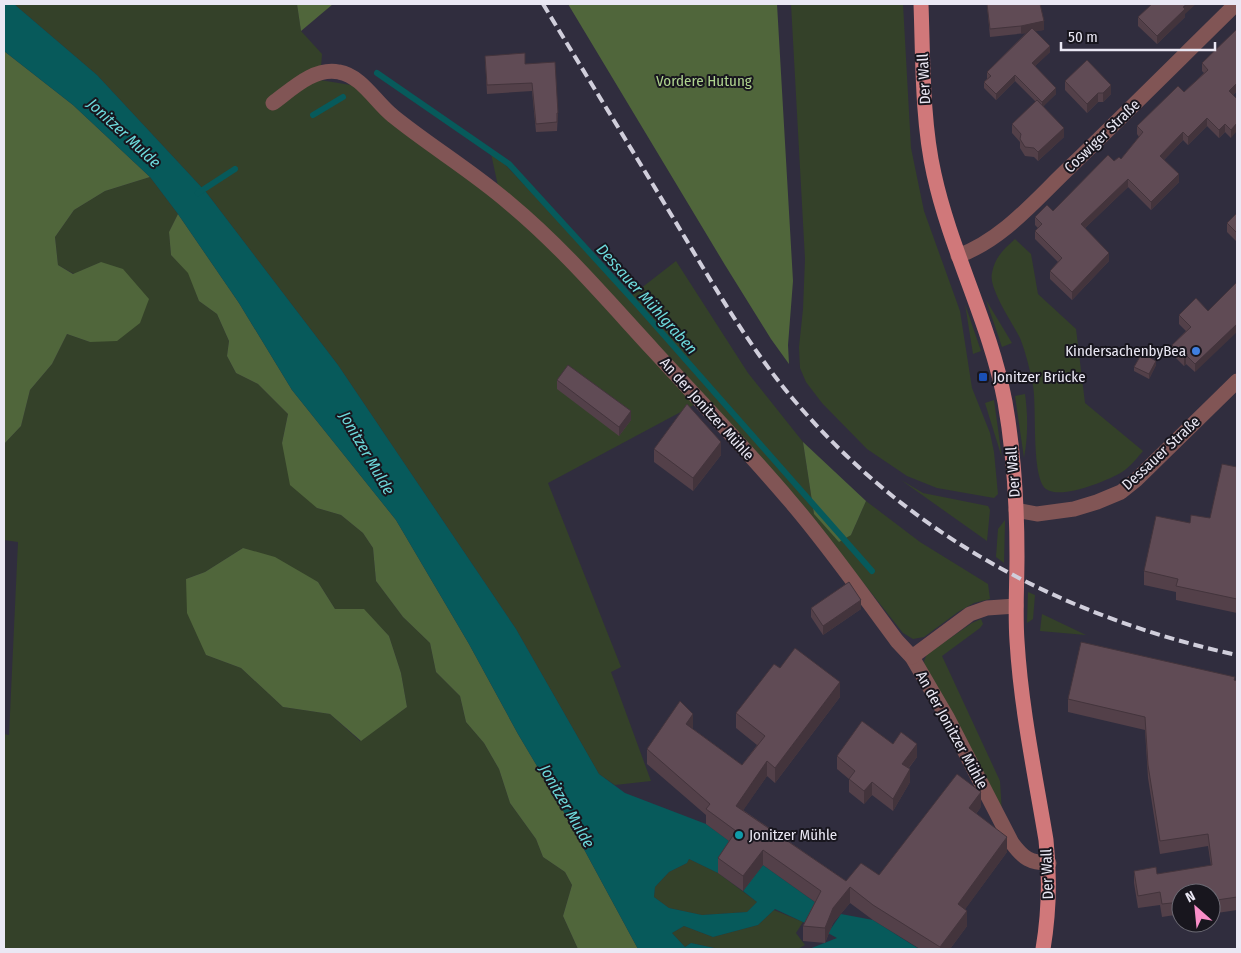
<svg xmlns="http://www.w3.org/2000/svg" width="1241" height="953" font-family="'Fira Sans Condensed',sans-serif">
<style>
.green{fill:#344129;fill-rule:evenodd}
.forest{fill:#50663b}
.water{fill:#075a5b}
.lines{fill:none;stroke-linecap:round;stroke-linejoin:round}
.stream{stroke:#075a5b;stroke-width:6}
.minor{stroke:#815555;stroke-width:15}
.major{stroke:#d0787a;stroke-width:15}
.rail{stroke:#d0cedb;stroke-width:4;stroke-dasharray:10 5;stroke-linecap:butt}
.wall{fill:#534049}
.shaded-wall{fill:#43343c}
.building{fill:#604b55;stroke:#43343c}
.shop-dot{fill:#3f7fe0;stroke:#18161e;stroke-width:2}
.transit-dot{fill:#1a4fb4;stroke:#18161e;stroke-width:2}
.culture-dot{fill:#0f9aa8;stroke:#18161e;stroke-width:2}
.labels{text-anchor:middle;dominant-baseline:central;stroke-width:4;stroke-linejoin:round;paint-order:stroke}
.street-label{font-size:15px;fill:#eae8f4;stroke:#18161e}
.park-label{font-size:15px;fill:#afd48f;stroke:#18161e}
.poi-label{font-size:15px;fill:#eae8f4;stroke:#18161e;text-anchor:start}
.water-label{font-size:16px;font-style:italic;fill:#6ddadc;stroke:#18161e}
</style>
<rect width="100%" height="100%" fill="#302d3e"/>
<g class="green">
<polygon points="14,4 297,4 301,31 322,54 320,80 357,86 498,186 490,149 631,296 676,261 748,373 803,442 814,514 851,535 866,501 920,542 988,584 990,599 974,603 958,612 924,637 913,639 903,633 808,513 705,399 548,483 621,667 611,672 651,781 615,785 599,774 516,629 338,365 206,192 97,75"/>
<polygon points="791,4 903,4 911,148 924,211 960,311 972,388 990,433 994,452 998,494 994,498 937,488 907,476 867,449 822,403 806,382 800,368 799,347 803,309 805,259"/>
<path d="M150 177 178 214 169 232 171 255 189 273 199 301 217 314 229 341 227 356 236 373 258 384 288 414 282 443 317 508 341 515 363 533 373 548 376 581 403 617 430 643 436 672 460 696 466 722 484 743 499 769 510 803 536 839 543 857 565 872 572 885 563 916 578 949H4V734L9 735 18 542 4 540V444L21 426 30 390 52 364 67 334 90 342 101 262 74 274 58 265 55 237 74 210 105 191ZM243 548 318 582 335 609 364 610 389 636 401 673 407 707 360 741 330 714 283 707 241 668 206 655 186 579 205 572Z"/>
<path d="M1015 239 1031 254 1038 294 1076 329 1085 403 1143 451C1137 458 1130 467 1122 472 1107 481 1061 500 1046 489 1031 477 1037 407 1033 386 1030 370 1026 353 1020 338 1013 324 988 288 992 273 995 257 1003 250 1015 239Z"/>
<polygon points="986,300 1012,343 1002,347"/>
<polygon points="965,304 981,351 973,354"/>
<path d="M1025 394C1028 416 1028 436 1024 458L1015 396Z"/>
<polygon points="994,400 1002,458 985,403"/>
<polygon points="901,480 923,493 988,506 990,510 987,541"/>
<polygon points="1005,520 1004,563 996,557 998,529"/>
<polygon points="1028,592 1035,595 1033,619 1027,623"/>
<polygon points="1042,614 1086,635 1040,631"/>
<polygon points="981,619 983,624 980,628 942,656 1000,781 1002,813 925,669 924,661 927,654 972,623"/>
<polygon points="689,859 718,873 757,902 747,912 702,915 669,908 654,897 655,887 669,872 687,863"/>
<polygon points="774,910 803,922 796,933 805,945 798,949 719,949 691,943 685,947 672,933 684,926 713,937 758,925"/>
</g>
<g class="forest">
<polygon points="297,4 333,4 301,31"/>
<polygon points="568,4 777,4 793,281 788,345 789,364 771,339 725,265"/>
<polygon points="4,51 73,105 150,177 105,191 74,210 55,237 58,265 73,274 101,262 123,269 149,299 140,323 117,341 90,342 67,334 52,364 30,390 21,426 4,444"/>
<polygon points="178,214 239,303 292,390 396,520 469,644 518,734 559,803 638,949 578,949 563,916 572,885 565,872 543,857 536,839 510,803 499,769 484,743 466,722 460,696 436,672 430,643 403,617 376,581 373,548 363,533 341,515 317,508 290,485 282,443 288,414 258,384 236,373 227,356 229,341 217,314 199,301 188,273 171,255 169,232"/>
<polygon points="803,442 866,501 851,535 839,542 814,514"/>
<polygon points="243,548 275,557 318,582 335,609 364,609 389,636 401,673 407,707 361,741 330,714 283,707 241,668 206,655 187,613 186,579 205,572"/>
</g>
<g class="water">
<polygon points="4,4 14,4 97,75 206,192 338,365 516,629 599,774 625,793 706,824 736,846 718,873 689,859 687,863 669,872 655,887 654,897 669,908 702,915 747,912 757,902 743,891 763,865 833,915 820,930 775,909 758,925 713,937 684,926 672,933 685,947 691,943 719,949 638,949 559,803 518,734 469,644 396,520 292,390 239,303 178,214 150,177 73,105 4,51"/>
<polygon points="841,914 873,920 919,949 809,949 837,938 828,933"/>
</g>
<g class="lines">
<g class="stream">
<polyline points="377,73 509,164 633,300 872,571"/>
<polyline points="313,115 343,97"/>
<polyline points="198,193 235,169"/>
</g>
<g class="minor">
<path d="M273 103C292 89 314 67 339 72 362 76 376 103 393 116 430 146 472 171 509 203 562 247 607 300 654 351 699 400 746 449 790 501 828 545 862 594 897 641L912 657 947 717 1012 843C1023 858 1030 863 1049 863"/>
<path d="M958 256C1004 239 1036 199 1070 167 1126 113 1181 58 1236 4"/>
<polyline points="1016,510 1037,514 1074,509 1097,502 1121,492 1136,480 1237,381"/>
<polyline points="912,657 970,614 987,608 1016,606"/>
</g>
<path class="major" d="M921 4C923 58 922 121 934 174 951 252 990 323 1005 402 1014 453 1017 505 1017 556 1017 584 1015 613 1017 641 1021 708 1035 774 1046 840 1050 877 1049 913 1043 949"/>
<path class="rail" d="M543 4C586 75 629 145 672 216 710 279 746 343 793 399 909 536 1063 617 1237 655"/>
</g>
<g class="wall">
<polygon points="987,4 1044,30 1035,31 1050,52 1035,66 1056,94 1043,106 1064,137 1038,161 1034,157 1025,156 1020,148 1020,142 1012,133 1012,124 1036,102 1015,81 996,100 984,88 984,82 987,79 987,72 1026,33 990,37"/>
<polygon points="1185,14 1185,17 1157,44 1138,26 1138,17"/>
<polygon points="1237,29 1237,91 1233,95 1231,138 1225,132 1219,138 1207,126 1188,145 1183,140 1164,160 1179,182 1151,210 1128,187 1085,228 1109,261 1072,300 1050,279 1050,271 1058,262 1035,239 1035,231 1038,228 1035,225 1035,217 1053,211 1114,161 1121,159 1139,137 1137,134 1137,126 1184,92 1204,73 1202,71 1202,63"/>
<polygon points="485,56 525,64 558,113 557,131 536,132 532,91 487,94"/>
<polygon points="1065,81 1111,94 1103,102 1098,102 1087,113 1065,90"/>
<polygon points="1237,213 1237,242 1227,232 1227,223"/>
<polygon points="1196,298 1195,372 1186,364 1184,366 1172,354 1172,345 1186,331 1179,324 1179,315"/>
<polygon points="1156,365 1149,379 1134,371 1134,367"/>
<polygon points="557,380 631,420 619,436 557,389"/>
<polygon points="654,449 721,455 693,491 654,462"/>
<polygon points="1237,467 1237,613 1176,600 1176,592 1144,585 1144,571 1190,523 1210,518"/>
<polygon points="811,608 861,609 823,635 811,617"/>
<polygon points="780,668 840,697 775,783 767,776 743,810 846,881 879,875 981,807 976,814 1007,852 965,909 967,926 950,949 920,949 873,920 850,903 833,923 825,943 803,941 803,926 815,902 763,865 743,891 718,873 718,858 729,841 706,824 706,815 647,764 647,749 693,729 742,765 757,745 736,728 736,713"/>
<polygon points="1235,681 1237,681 1237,910 1217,913 1216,909 1211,910 1211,893 1181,893 1181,914 1162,917 1160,905 1138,908 1134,883 1134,871 1157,874 1211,866 1208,846 1160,854 1148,778 1145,730 1068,712 1068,699"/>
<polygon points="893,744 917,757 909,768 910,782 893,811 872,795 864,804 849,792 849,779 837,769 837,756"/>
</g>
<g class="shaded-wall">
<polygon points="1187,4 1196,4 1185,14 1185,17 1157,44 1157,36"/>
<polygon points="1044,21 1044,30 1021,34 1021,26"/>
<polygon points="1050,46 1050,52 1032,69 1032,63"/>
<polygon points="1015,75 1015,81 996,100 996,94"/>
<polygon points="1237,83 1237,91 1229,99 1229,91"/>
<polygon points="1111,85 1111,94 1103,102 1103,93"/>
<polygon points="1056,88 1056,94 1042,108 1042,102"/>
<polygon points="1098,93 1098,102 1087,113 1087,104"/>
<polygon points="1207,118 1207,126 1188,145 1188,137"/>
<polygon points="1237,123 1237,131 1231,138 1231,130"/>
<polygon points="1225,124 1225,132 1219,138 1219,130"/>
<polygon points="1064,128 1064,137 1038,161 1038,152"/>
<polygon points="1183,132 1183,140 1160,164 1160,156"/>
<polygon points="1179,174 1179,182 1151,210 1151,202"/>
<polygon points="1128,179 1128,187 1081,232 1081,224"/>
<polygon points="1109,253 1109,261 1072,300 1072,292"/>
<polygon points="1237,324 1237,332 1195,372 1195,364"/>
<polygon points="1186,355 1186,364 1184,366 1184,358"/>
<polygon points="1156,361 1156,365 1149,379 1149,374"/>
<polygon points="631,411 631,420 619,436 619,427"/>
<polygon points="721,442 721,455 693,491 693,478"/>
<polygon points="861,600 861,609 823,635 823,626"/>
<polygon points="840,682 840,697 775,783 775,768"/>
<polygon points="693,714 693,729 686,724"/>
<polygon points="917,744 917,757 902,776 902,764"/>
<polygon points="767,761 767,776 736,821 736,806"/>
<polygon points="910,769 910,782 893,811 893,799"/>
<polygon points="872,782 872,795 864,804 864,791"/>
<polygon points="981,792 981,807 969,823 969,808"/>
<polygon points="1007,837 1007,852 958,919 958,904"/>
<polygon points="763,850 763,865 743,891 743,876"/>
<polygon points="850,887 850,903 833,923 825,943 825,928 833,908"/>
<polygon points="967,911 967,926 950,949 940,949 940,947"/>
</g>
<g class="building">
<polygon points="987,4 1040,4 1044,21 1021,26 990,29"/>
<polygon points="1152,4 1187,4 1183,7 1185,9 1157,36 1138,17"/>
<polygon points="1032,28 1050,46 1032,63 1056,88 1042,102 1015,75 996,94 984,82 991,76 987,72"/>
<polygon points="1237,29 1237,83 1229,91 1237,99 1237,123 1231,130 1225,124 1219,130 1207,118 1188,137 1183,132 1160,156 1179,174 1151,202 1128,179 1081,224 1109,253 1072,292 1050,271 1062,258 1035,231 1042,224 1035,217 1047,205 1053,211 1108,155 1114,161 1119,157 1121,159 1143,132 1137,126 1178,86 1184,92 1208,70 1202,63"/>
<polygon points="525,53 525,64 555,62 558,113 557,113 557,122 536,124 532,83 487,85 485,56"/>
<polygon points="1087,60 1111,85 1103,93 1098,93 1087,104 1065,81"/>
<polygon points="1037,100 1064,128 1038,152 1034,148 1025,147 1020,139 1021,134 1012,124"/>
<polygon points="1237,213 1237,233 1227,223"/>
<polygon points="1237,282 1237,324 1195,364 1186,355 1184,358 1172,345 1191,327 1179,315 1196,298 1208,311"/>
<polygon points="1142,353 1156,361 1149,374 1134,367"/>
<polygon points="568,365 631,411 619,427 557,380"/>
<polygon points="687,404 721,442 693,478 654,449"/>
<polygon points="1222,464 1237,467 1237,599 1176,586 1178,579 1144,571 1156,516 1190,523 1191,515 1210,518"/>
<polygon points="849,582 861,600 823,626 811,608"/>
<polygon points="1081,642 1235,677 1234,680 1237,681 1237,897 1217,900 1216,896 1211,897 1211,893 1181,893 1181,902 1162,904 1160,892 1138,896 1134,871 1156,867 1157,874 1212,865 1208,834 1160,841 1148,765 1145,717 1068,699"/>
<polygon points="795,648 840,682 775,768 767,761 736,806 846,881 861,863 879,875 957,774 981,792 969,808 1007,837 958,904 967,911 940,947 873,905 850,887 833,908 825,928 803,926 821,891 763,850 743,876 718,858 736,831 706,809 710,804 647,749 680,701 693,714 686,724 742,765 765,736 736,713 774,664 780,668"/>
<polygon points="862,721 893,744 901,732 917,744 902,764 910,769 893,799 872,782 864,791 849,779 855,771 837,756"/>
</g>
<circle class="shop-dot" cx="1196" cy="351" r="5"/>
<rect class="transit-dot" x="978" y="372" width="10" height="10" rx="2.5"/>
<circle class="culture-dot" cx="739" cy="835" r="5"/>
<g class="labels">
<g class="street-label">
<text transform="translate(924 79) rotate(-93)">Der Wall</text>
<text transform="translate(1102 136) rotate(-44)">Coswiger Straße</text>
<text transform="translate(707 409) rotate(48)">An der Jonitzer Mühle</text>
<text transform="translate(1161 453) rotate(-43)">Dessauer Straße</text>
<text transform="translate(1013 472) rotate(-94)">Der Wall</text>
<text transform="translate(952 730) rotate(61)">An der Jonitzer Mühle</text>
<text transform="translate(1047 874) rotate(-92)">Der Wall</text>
</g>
<g class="park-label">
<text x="704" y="81">Vordere Hutung</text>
</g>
<g class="poi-label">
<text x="1186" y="351" text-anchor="end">KindersachenbyBea</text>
<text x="993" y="377">Jonitzer Brücke</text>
<text x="749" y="835">Jonitzer Mühle</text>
</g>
<g class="water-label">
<text transform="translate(124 133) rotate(43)">Jonitzer Mulde</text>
<text transform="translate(647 299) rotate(48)">Dessauer Mühlgraben</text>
<text transform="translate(367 453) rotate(60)">Jonitzer Mulde</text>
<text transform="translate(567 806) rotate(60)">Jonitzer Mulde</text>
</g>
</g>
<rect width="1241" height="953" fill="none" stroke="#eae8f4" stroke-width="10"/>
<g transform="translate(1196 908) rotate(333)"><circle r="24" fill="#18161e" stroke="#6c6a74"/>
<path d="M0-4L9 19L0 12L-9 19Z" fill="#f98fc9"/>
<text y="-8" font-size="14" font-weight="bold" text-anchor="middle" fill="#eae8f4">N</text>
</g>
<path d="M1061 42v8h154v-8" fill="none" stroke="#eae8f4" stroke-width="2.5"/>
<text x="1068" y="42" font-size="15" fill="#eae8f4" stroke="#18161e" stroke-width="4" paint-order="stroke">50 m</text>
</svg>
